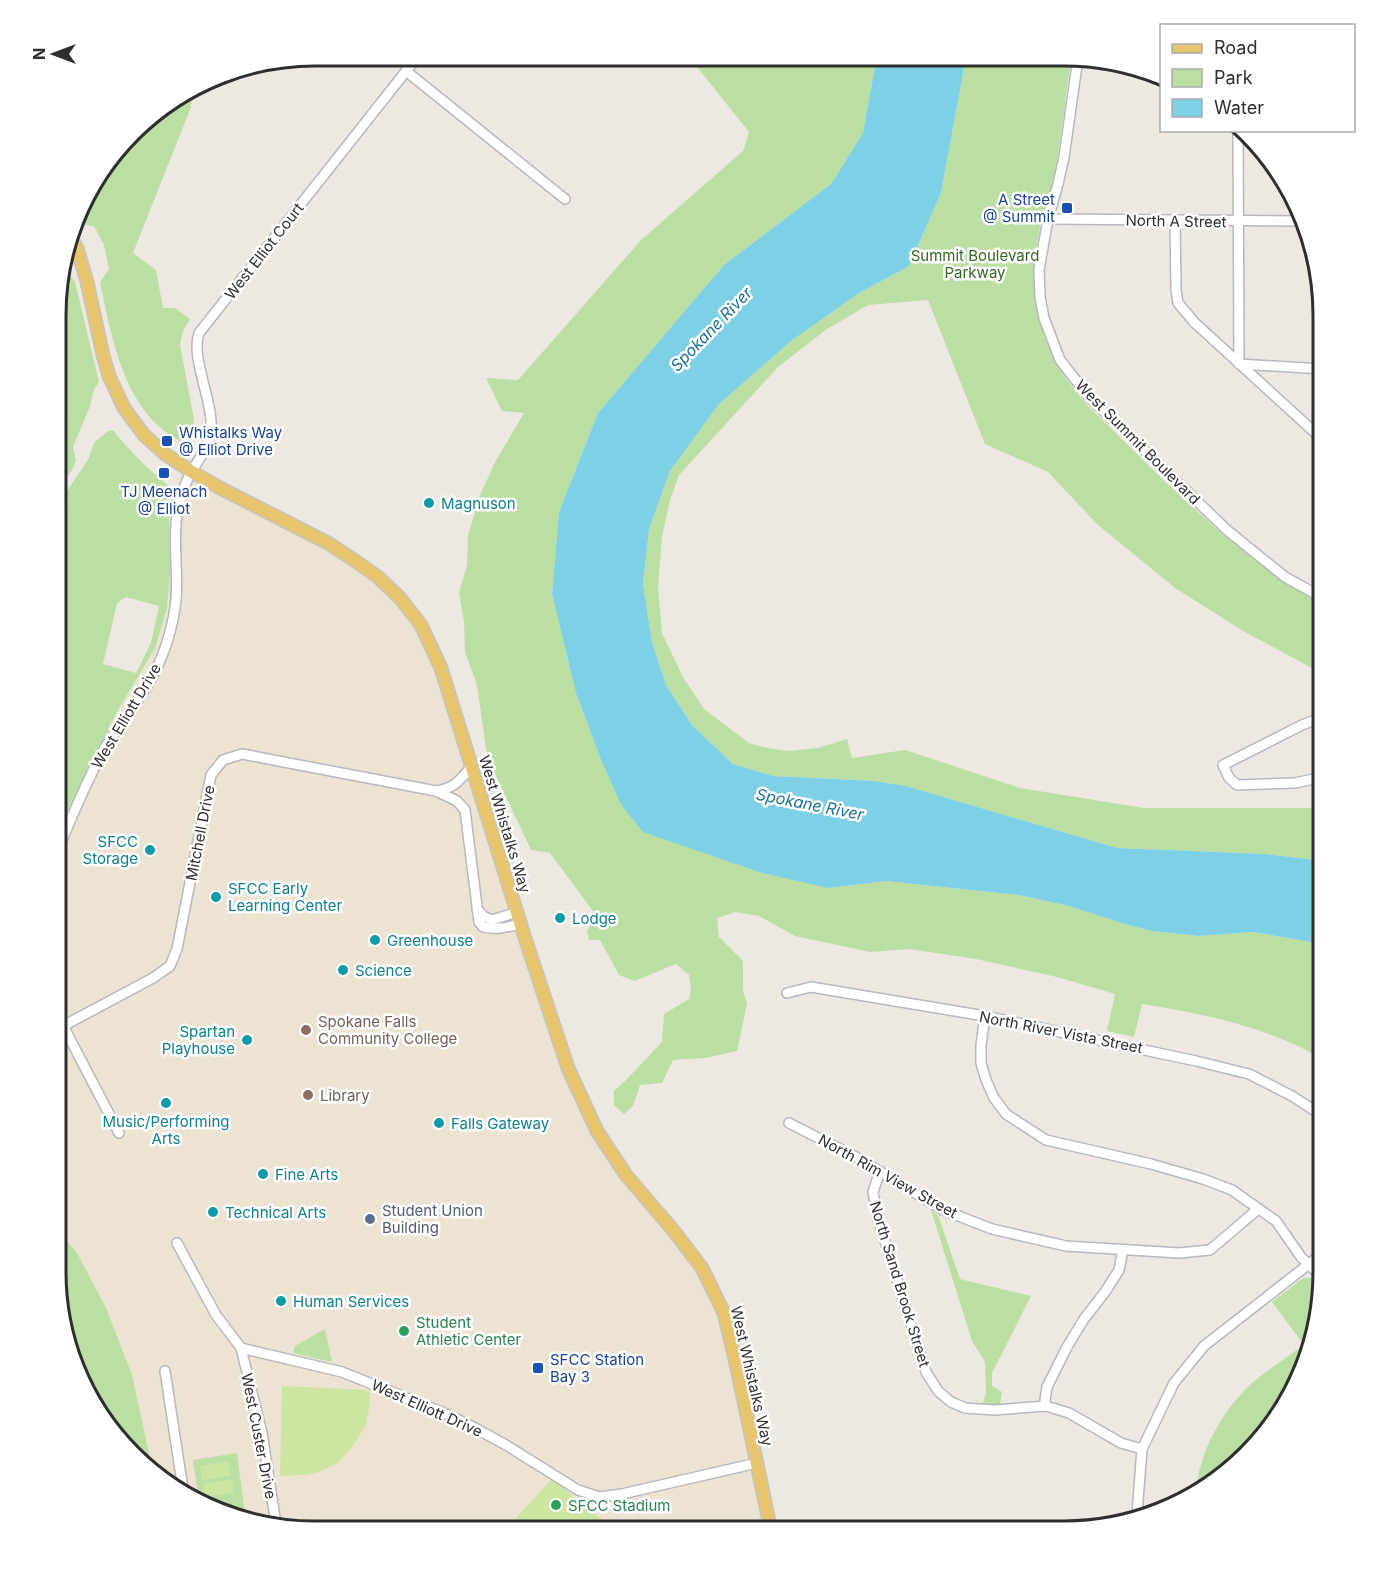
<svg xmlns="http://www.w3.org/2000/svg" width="1379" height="1587" font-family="Inter,sans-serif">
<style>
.education{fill:#ede3d3}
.green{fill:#bbdfa3;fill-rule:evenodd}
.pitch{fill:#cce5a0}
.water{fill:#7ed0e6}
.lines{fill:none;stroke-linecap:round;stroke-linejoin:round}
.minor-casing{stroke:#b5b8c0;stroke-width:12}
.major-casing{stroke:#c4c4c4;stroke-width:15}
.minor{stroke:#fff;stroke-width:9}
.major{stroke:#e7c46e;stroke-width:12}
.transit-dot{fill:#1a4fb4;stroke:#fff;stroke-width:2}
.culture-dot{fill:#0f9aa8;stroke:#fff;stroke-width:2}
.education-dot{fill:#8d6e63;stroke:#fff;stroke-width:2}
.service-dot{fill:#5c6f8a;stroke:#fff;stroke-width:2}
.leisure-dot{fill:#2e9e5b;stroke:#fff;stroke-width:2}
.labels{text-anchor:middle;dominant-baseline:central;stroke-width:5;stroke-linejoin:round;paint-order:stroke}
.transit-label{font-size:15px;fill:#164399;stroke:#fff;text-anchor:start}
.street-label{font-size:15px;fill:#2e2e2e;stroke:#fff}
.park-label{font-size:15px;fill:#346721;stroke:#fff}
.culture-label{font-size:15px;fill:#0d838f;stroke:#fff;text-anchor:start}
.education-label{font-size:15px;fill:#785e54;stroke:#fff;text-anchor:start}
.service-label{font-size:15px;fill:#4e5e75;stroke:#fff;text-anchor:start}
.leisure-label{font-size:15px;fill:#27864d;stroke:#fff;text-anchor:start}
.water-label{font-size:16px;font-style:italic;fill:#197297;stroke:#fff}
.rim{fill:none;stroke:#2e2e2e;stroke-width:3}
</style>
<rect width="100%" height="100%" fill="#eee8e2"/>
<polygon class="education" points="186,473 354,560 421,625 507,882 597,1131 673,1230 724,1313 771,1531 298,1531 185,1497 131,1455 56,1262 58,829 117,712 155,648 167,608 170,573 169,521 176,479"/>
<g class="green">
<path d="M689 57H876V61L863 133 831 184 724 265 598 413 559 512 552 594 576 693 601 760 828 888 886 881 1019 895 1069 906 1128 925 1152 931 1199 936 1253 932 1306 941 1323 946V1059C1266 1027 1206 1014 1142 1004L1134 1037 1107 1031 1115 994 1057 977 976 959 909 949 870 952 795 936 759 916 735 912 717 918 719 937 743 961V990L747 1004 737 1051 705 1058 673 1060 662 1083 640 1085 633 1106 624 1114 614 1105V1091L627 1079 662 1042 664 1014 689 999 691 989 689 975 676 964 634 981 619 975 600 940H589L587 931 596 915 550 853 531 850 491 765 486 749 477 685 465 652 464 621 459 593 467 565 468 535 481 493 495 462 524 413 502 411 486 378 518 380 641 240 743 151 749 132Z"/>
<path d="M966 57 1071 58C1066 94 1062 131 1056 167 1052 189 1043 211 1039 233 1025 301 1042 355 1088 406 1162 477 1233 555 1323 605V674L1245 632 1175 588 1097 524 1048 472 985 444 928 300 868 305 827 329 778 367 679 475 670 500 662 537 658 587 662 633 683 677 704 709 749 743 767 748 789 751 818 748 847 739 852 758 905 750 1020 788 1144 808H1323V861L1265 854 1117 848 906 786 875 781 773 776 733 764 692 725 666 685 652 642 643 584 649 529 670 471 719 404 791 341 859 293 909 266 941 193Z"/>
<path d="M190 93 191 107 133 253 156 270 163 308H175L190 319 183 331 180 345 194 419 192 435 185 443C125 417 112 339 100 282L109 269 104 245 94 226 78 224 76 223 90 185 144 120Z"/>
<polygon points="61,264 75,282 99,382 94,389 90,406 73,447 76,460 72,470 59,487"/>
<path d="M113 430C131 453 151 472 174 490L169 521 170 573 167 608 155 648 117 712 58 829 59 503 89 458 94 443 108 431ZM126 597 159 606 151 643 136 673 103 664 117 603Z"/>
<polygon points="931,1210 938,1215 960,1279 1031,1296 992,1373 992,1386 1002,1392 1000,1405 982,1405 986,1393 985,1362 972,1341"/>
<polygon points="56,1228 77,1253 106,1308 132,1375 153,1472 131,1455 90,1402 64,1339 56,1272"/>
<path d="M1303 1278H1311L1323 1286V1289L1289 1402 1247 1456 1195 1496C1199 1453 1220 1413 1251 1384 1267 1370 1286 1358 1304 1345L1272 1302Z"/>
<polygon points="325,1329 332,1362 293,1353 295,1346"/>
<polygon points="237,1453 245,1515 199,1501 193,1460"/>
</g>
<g class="pitch">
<polygon points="282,1386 370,1390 370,1402 366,1425 352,1447 338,1463 319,1472 303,1475 280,1476"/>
<polygon points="229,1462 231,1476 202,1480 200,1466"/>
<polygon points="232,1479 234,1493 204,1497 203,1484"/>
<polygon points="552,1479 616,1531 504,1531"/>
</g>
<polygon class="water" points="876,57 966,57 941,193 909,266 859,293 791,341 719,404 670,471 649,529 643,584 652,642 666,685 692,725 733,764 773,776 875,781 906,786 1117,848 1265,854 1323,861 1323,946 1306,941 1253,932 1199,936 1152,931 1128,925 1069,906 1019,895 886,881 828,888 759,872 643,832 622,806 601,760 576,693 552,594 559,512 598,413 724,265 831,184 863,133 876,61"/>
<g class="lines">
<g class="minor-casing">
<g id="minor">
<polyline points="1078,58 1064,157 1058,184 1048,219 1039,270 1040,297 1044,318 1060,360 1089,397 1227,530 1285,577 1323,598"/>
<polyline points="406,71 565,199"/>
<polyline points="1238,131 1239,364 1323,369"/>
<polyline points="1048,219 1303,221"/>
<polyline points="1175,221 1176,290 1178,303 1195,323 1323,440"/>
<polyline points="1323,777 1295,783 1237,785 1229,778 1223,765 1302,725 1323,717"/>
<path d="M436 791C455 788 460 780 472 766"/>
<path d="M58 849C73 815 87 779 106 746 117 728 130 712 142 694 158 670 169 642 174 614 181 580 171 544 178 510 180 498 184 487 189 476 197 461 209 448 211 431 214 403 190 357 199 333L418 56"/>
<polyline points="477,909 483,916 492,920 517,912"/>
<polyline points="787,993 811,987 985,1016 1196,1061 1249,1074 1292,1096 1323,1116"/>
<polyline points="57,1014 119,1133"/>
<polyline points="985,1016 981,1045 981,1063 986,1080 994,1098 1006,1114 1046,1140 1151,1164 1203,1179 1232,1190 1276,1221 1301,1257 1323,1278"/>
<path d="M63 1026 153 978 170 966 177 949 211 775 223 760 242 754 436 791 457 801 465 810 479 922 483 927C497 930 507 927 520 924"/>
<polyline points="789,1123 856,1157 943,1210 992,1229 1066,1246 1179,1253 1210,1250 1258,1209"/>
<polyline points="880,1171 873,1192 878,1219 926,1372 938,1391 951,1402 965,1408 994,1410 1046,1406 1069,1413 1121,1443 1142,1449"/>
<polyline points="177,1243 216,1315 241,1348 342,1372 442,1412 475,1428 506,1445 578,1490 599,1497 622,1494 757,1463"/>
<polyline points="241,1348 262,1433 276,1524"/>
<polyline points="165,1371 184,1496"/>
<polyline points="1046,1406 1045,1400 1047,1387 1067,1347 1084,1319 1105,1292 1119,1270 1123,1250"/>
<polyline points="1137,1514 1142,1449 1174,1383 1204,1346 1323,1253"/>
</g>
</g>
<g class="major-casing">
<polyline id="major" points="71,238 77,248 87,282 103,355 109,376 124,408 144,435 165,454 192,472 224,490 328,543 354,560 378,577 400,598 421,625 441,668 524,935 568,1068 597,1131 626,1175 673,1230 702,1268 724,1313 737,1368 771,1531"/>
</g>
<use href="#minor" class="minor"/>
<use href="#major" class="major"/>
</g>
<g class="transit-dot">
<rect x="1061" y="202" width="12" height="12" rx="3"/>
<rect x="161" y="435" width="12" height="12" rx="3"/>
<rect x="158" y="467" width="12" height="12" rx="3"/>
<rect x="532" y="1362" width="12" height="12" rx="3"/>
</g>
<g class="culture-dot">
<circle cx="429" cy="503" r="6"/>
<circle cx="150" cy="850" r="6"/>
<circle cx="216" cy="897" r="6"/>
<circle cx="560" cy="918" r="6"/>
<circle cx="375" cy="940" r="6"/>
<circle cx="343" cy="970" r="6"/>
<circle cx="247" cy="1040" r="6"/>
<circle cx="166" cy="1103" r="6"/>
<circle cx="439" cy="1123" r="6"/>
<circle cx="263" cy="1174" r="6"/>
<circle cx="213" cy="1212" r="6"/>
<circle cx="281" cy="1301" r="6"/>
</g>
<g class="education-dot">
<circle cx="306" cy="1030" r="6"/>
<circle cx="308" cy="1095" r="6"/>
</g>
<circle class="service-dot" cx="370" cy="1219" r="6"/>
<g class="leisure-dot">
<circle cx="404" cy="1331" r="6"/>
<circle cx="556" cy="1505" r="6"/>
</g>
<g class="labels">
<g class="transit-label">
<text x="1055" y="199" text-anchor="end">A Street<tspan x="1055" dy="17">@ Summit</tspan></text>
<text x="179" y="432">Whistalks Way<tspan x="179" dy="17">@ Elliot Drive</tspan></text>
<text x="164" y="491" text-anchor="middle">TJ Meenach<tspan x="164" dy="17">@ Elliot</tspan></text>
<text x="550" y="1359">SFCC Station<tspan x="550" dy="17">Bay 3</tspan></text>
</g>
<g class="street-label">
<text transform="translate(1176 221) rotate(1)">North A Street</text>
<text transform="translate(264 251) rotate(-52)">West Elliot Court</text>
<text transform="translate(1138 442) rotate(45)">West Summit Boulevard</text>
<text transform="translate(126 716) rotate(-59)">West Elliott Drive</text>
<text transform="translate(505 824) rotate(73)">West Whistalks Way</text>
<text transform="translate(200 833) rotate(-79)">Mitchell Drive</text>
<text transform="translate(1061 1032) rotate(11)">North River Vista Street</text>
<text transform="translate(888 1176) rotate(29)">North Rim View Street</text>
<text transform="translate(900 1284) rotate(73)">North Sand Brook Street</text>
<text transform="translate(752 1376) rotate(77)">West Whistalks Way</text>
<text transform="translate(427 1408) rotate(24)">West Elliott Drive</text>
<text transform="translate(259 1436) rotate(79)">West Custer Drive</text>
</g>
<g class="park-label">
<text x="975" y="255">Summit Boulevard<tspan x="975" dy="17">Parkway</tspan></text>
</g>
<g class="culture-label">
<text x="441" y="503">Magnuson</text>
<text x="138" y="841" text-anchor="end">SFCC<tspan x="138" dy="17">Storage</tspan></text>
<text x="228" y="888">SFCC Early<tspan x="228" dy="17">Learning Center</tspan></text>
<text x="572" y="918">Lodge</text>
<text x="387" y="940">Greenhouse</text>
<text x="355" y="970">Science</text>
<text x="235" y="1031" text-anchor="end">Spartan<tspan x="235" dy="17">Playhouse</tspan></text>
<text x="166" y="1121" text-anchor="middle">Music/Performing<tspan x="166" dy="17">Arts</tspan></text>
<text x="451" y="1123">Falls Gateway</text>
<text x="275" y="1174">Fine Arts</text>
<text x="225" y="1212">Technical Arts</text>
<text x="293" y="1301">Human Services</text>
</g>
<g class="education-label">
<text x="318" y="1021">Spokane Falls<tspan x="318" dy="17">Community College</tspan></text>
<text x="320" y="1095">Library</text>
</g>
<g class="service-label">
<text x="382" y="1210">Student Union<tspan x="382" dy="17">Building</tspan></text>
</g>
<g class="leisure-label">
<text x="416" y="1322">Student<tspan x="416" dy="17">Athletic Center</tspan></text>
<text x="568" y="1505">SFCC Stadium</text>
</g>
<g class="water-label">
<text transform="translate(711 329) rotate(-46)">Spokane River</text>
<text transform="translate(810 804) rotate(11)">Spokane River</text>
</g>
</g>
<path d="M0 0H1379V1587H0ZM315 66H1064A249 249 0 0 1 1313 315V1272A249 249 0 0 1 1064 1521H315A249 249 0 0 1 66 1272V315A249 249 0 0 1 315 66Z" fill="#fff" fill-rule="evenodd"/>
<path class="rim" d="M315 66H1064A249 249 0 0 1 1313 315V1272A249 249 0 0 1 1064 1521H315A249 249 0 0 1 66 1272V315A249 249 0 0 1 315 66Z"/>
<rect x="1160" y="24" width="195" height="108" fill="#ffffff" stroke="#ababab" stroke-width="1.5"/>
<rect x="1172" y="44" width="30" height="9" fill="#e7c46e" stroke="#ababab" stroke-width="1.5"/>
<text x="1214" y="54" font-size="18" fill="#2e2e2e">Road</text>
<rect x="1172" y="69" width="30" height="18" fill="#bbdfa3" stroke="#ababab" stroke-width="1.5"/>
<text x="1214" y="84" font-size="18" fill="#2e2e2e">Park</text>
<rect x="1172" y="99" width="30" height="18" fill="#7ed0e6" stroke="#ababab" stroke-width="1.5"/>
<text x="1214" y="114" font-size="18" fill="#2e2e2e">Water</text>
<g transform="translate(54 54) rotate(270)" stroke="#ffffff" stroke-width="4.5" paint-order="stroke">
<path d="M0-4.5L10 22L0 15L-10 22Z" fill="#2e2e2e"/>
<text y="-9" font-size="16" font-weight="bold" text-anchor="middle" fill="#2e2e2e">N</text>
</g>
</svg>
